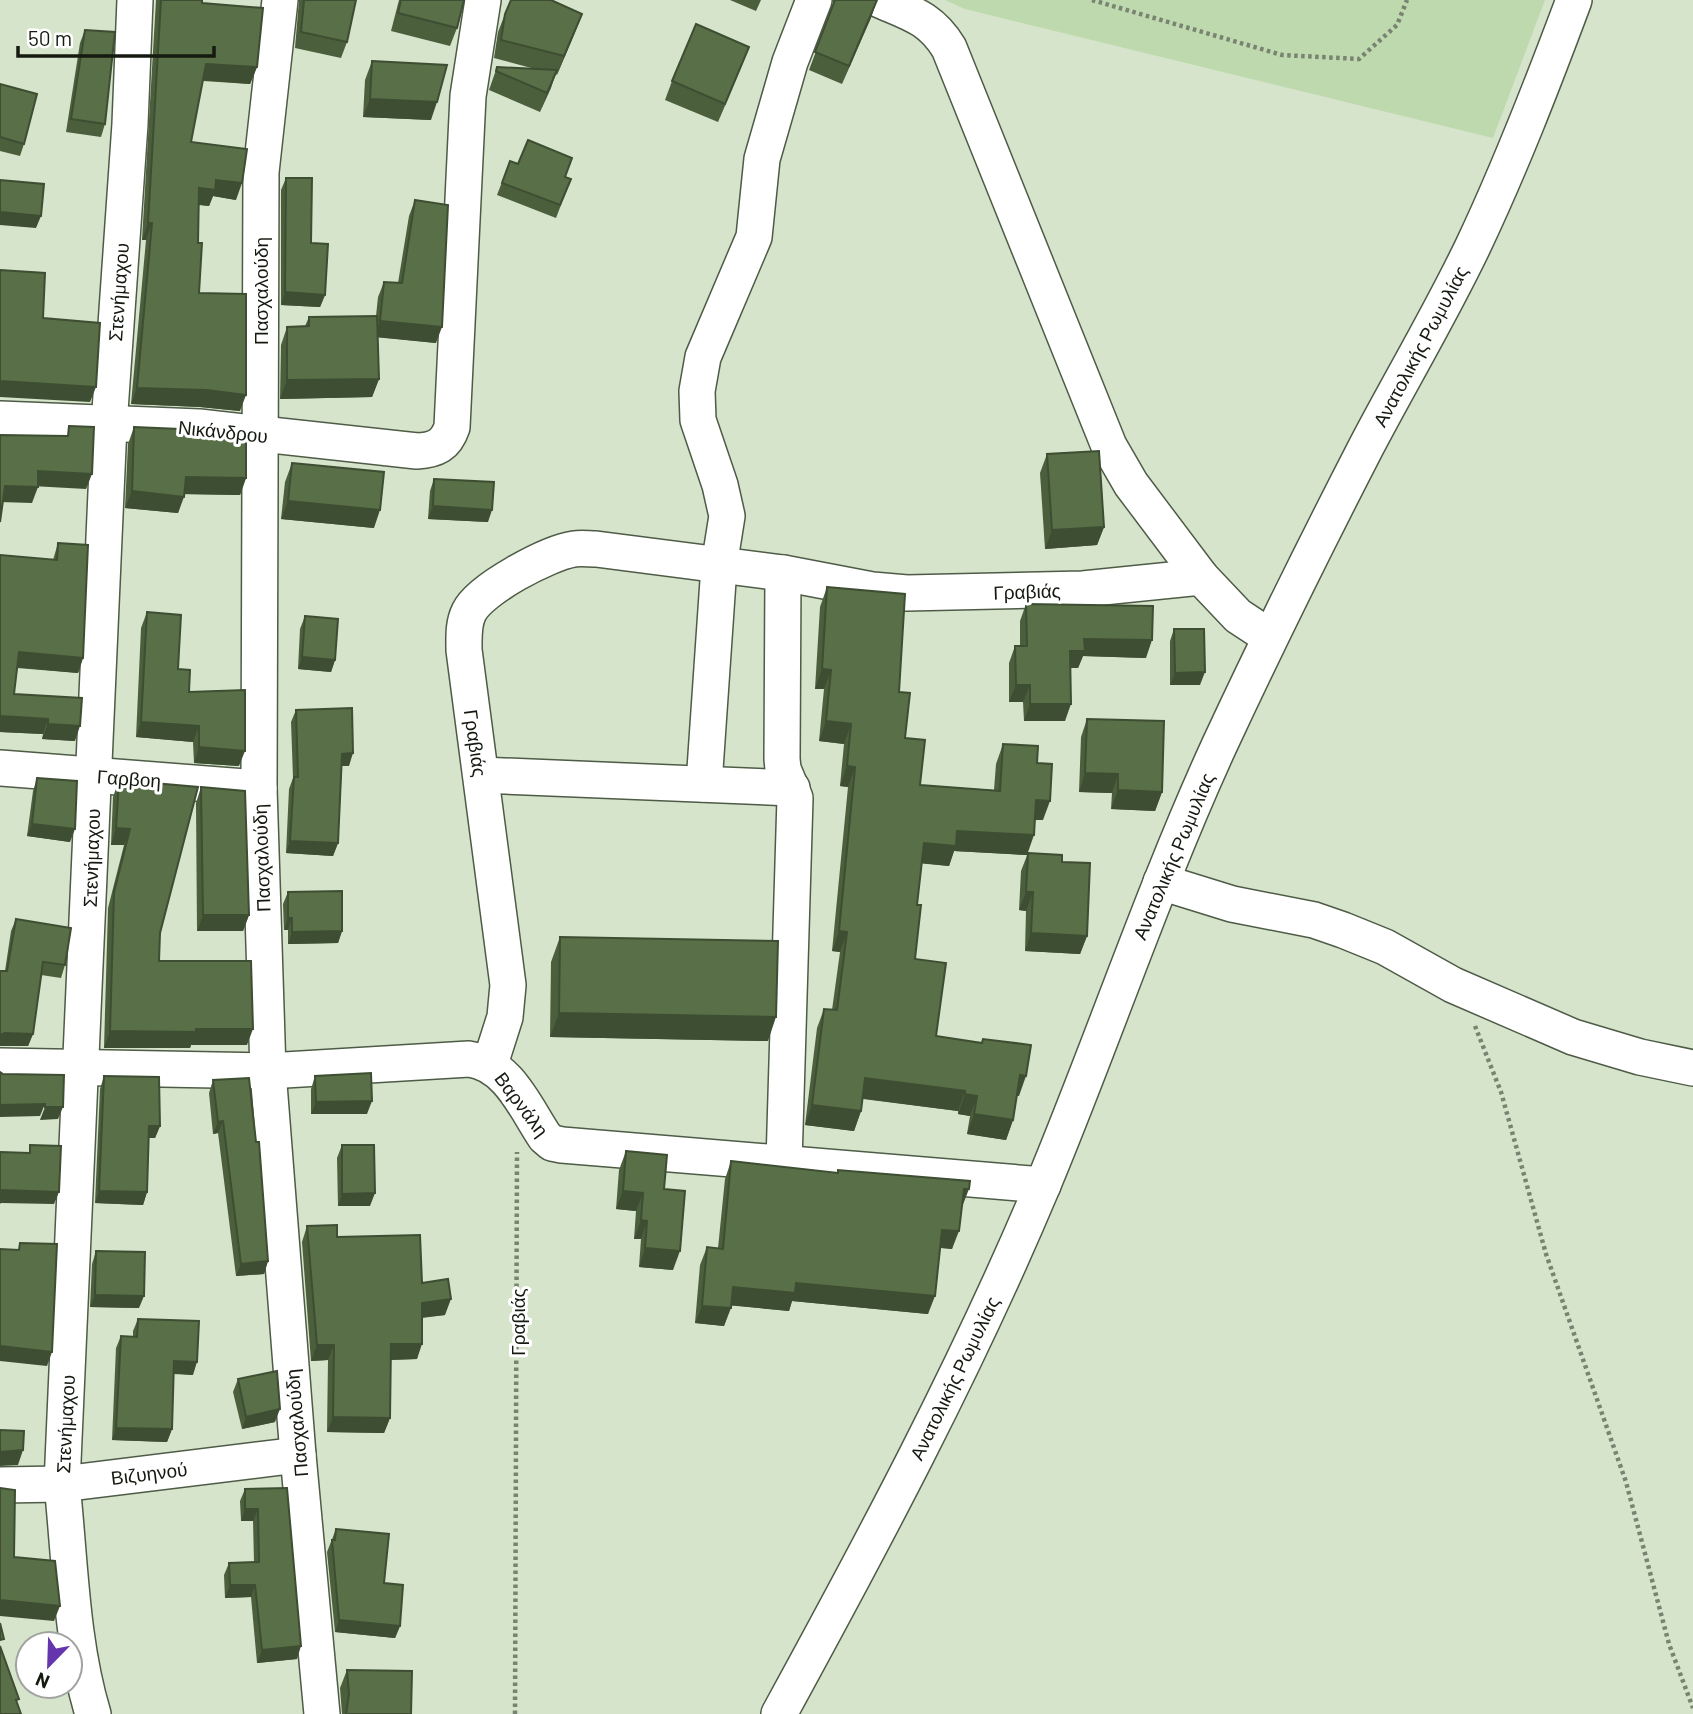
<svg xmlns="http://www.w3.org/2000/svg" width="1693" height="1714" font-family="Barlow,sans-serif">
<style>
.green{fill:#bfd9ae}
.lines{fill:none;stroke-linecap:round;stroke-linejoin:round}
.minor-casing{stroke:#4e5b46;stroke-width:38}
.path{stroke:#798372;stroke-width:4.5;stroke-dasharray:3.5 3.5;stroke-linecap:butt}
.minor{stroke:#fff;stroke-width:35}
.wall{fill:#4c5f3d}
.shaded-wall{fill:#3e4e32}
.building{fill:#586f47;stroke:#3e4e32;stroke-width:2}
.labels{text-anchor:middle;dominant-baseline:central;stroke-width:6;stroke-linejoin:round;paint-order:stroke}
.street-label{font-size:19px;fill:#151a11;stroke:#fff}
</style>
<rect width="100%" height="100%" fill="#d5e4cb"/>
<polygon class="green" points="945,0 1545,0 1493,138 965,9"/>
<g class="lines">
<g class="minor-casing">
<g id="minor">
<polyline points="280,0 261,172 259,788 268,1071 298,1455 322,1714"/>
<path d="M880 0C910 13 931 18 949 48L1109 446 1131 484 1201 577"/>
<path d="M0 419 199 427 417 451C436 450 446 445 452 427L468 96 483 0"/>
<polyline points="783,573 782,759 783,769 795,798 784,1162"/>
<polyline points="0,768 259,788"/>
<polyline points="481,775 792,788"/>
<polyline points="704,784 719,566 727,516 720,485 698,420 697,391 703,357 754,237 762,159 790,62 814,0"/>
<polyline points="1161,882 1232,904 1314,920 1343,930 1385,947 1453,985 1573,1037 1640,1057 1693,1068"/>
<path d="M490 1064 505 1017 508 985 464 650C464 637 463 624 469 612 480 589 548 553 574 549 581 548 589 549 596 549L783 573 872 590 907 593 1083 589 1201 577 1238 616 1270 637"/>
<path d="M0 1066 268 1071 469 1059C508 1064 525 1107 545 1137L552 1143 562 1145 1043 1185"/>
<polyline points="0,1485 62,1484 298,1455"/>
<path d="M93 1714C71 1642 70 1559 62 1484L109 425 130 124 135 0"/>
<path d="M779 1714C873 1542 966 1368 1042 1187 1103 1041 1153 890 1219 746 1266 645 1315 546 1366 447 1401 380 1440 315 1473 246 1511 166 1543 83 1574 0"/>
</g>
</g>
<g class="path">
<polyline points="1092,0 1282,55 1359,59 1397,25 1407,0"/>
<polyline points="1475,1026 1501,1092 1546,1254 1626,1482 1669,1644 1693,1708"/>
<polyline points="515,1714 517,1152"/>
</g>
<use href="#minor" class="minor"/>
</g>
<g class="wall">
<polygon points="156,0 202,0 202,3 257,67 250,84 203,81 191,142 236,200 213,196 209,206 199,205 199,293 240,411 200,407 131,404 146,240 142,240"/>
<polygon points="299,0 356,0 347,42 341,58 295,48"/>
<polygon points="399,0 464,0 457,28 450,46 391,31"/>
<polygon points="730,0 761,0 756,11"/>
<polygon points="833,0 877,0 842,84 809,70 833,6"/>
<polygon points="505,14 575,32 557,75 556,74 540,112 489,90 497,67 535,69 494,58 498,32"/>
<polygon points="85,30 105,124 101,137 66,132 80,43"/>
<polygon points="749,47 718,122 665,100 672,81"/>
<polygon points="372,61 431,120 363,117 365,80"/>
<polygon points="0,84 24,144 20,156 0,151"/>
<polygon points="510,161 571,179 556,218 497,195"/>
<polygon points="286,178 311,243 325,295 320,307 281,305 281,190"/>
<polygon points="415,200 436,343 378,337 379,379 372,397 280,399 281,345 287,327 305,326 309,317 376,316 378,297 384,282 398,283 409,216"/>
<polygon points="134,427 246,478 240,495 184,494 178,513 125,508 128,444"/>
<polygon points="1047,454 1104,527 1097,545 1045,549 1040,473"/>
<polygon points="292,463 374,528 281,519 285,482"/>
<polygon points="434,479 488,522 428,519 430,491"/>
<polygon points="58,543 83,658 78,673 17,668 14,694 75,741 42,739 43,734 0,732 0,555 53,560"/>
<polygon points="827,587 899,692 905,738 920,785 994,790 996,764 1003,744 1037,763 1043,820 1035,820 1027,855 954,851 949,866 922,863 917,905 915,959 936,1036 981,1043 983,1039 1019,1096 1017,1096 1013,1120 1006,1140 967,1134 970,1116 958,1114 958,1111 863,1099 861,1111 854,1131 805,1125 817,1028 824,1009 832,1010 840,952 832,951 848,787 840,786 844,744 819,741 824,689 815,689 820,607"/>
<polygon points="1026,604 1146,658 1083,656 1078,668 1071,668 1065,721 1024,721 1023,702 1009,702 1009,663 1015,646 1020,646 1020,621"/>
<polygon points="147,612 178,669 189,692 239,766 194,763 193,742 136,737 141,628"/>
<polygon points="305,616 335,660 331,672 298,669 300,629"/>
<polygon points="1174,629 1200,685 1170,685 1170,641"/>
<polygon points="296,710 349,766 342,766 338,843 333,856 286,853 289,789 293,778 291,722"/>
<polygon points="1087,719 1162,792 1155,811 1111,809 1112,793 1079,792 1081,737"/>
<polygon points="37,778 70,842 27,836 33,791"/>
<polygon points="119,780 160,933 159,961 247,1045 191,1045 190,1048 104,1048 108,908 124,845 111,845 113,797"/>
<polygon points="201,787 249,915 243,931 197,931 196,803"/>
<polygon points="1028,853 1062,862 1087,936 1080,954 1025,951 1026,911 1019,910 1021,871"/>
<polygon points="288,892 342,931 338,943 288,944 288,930 284,930 283,904"/>
<polygon points="16,919 65,965 61,978 41,975 33,1034 28,1046 0,1046 0,971 5,971 11,931"/>
<polygon points="560,937 768,1041 550,1037 551,962"/>
<polygon points="104,1076 160,1126 155,1138 149,1138 147,1192 143,1205 95,1203 100,1089"/>
<polygon points="315,1076 367,1114 311,1114 311,1089"/>
<polygon points="213,1080 268,1261 264,1274 236,1276 218,1133 213,1134 209,1093"/>
<polygon points="342,1145 370,1206 338,1206 337,1158"/>
<polygon points="626,1151 664,1189 673,1270 639,1267 641,1239 634,1239 636,1211 616,1209 619,1170"/>
<polygon points="731,1161 837,1173 838,1170 962,1207 952,1249 940,1248 928,1314 792,1301 789,1311 731,1305 724,1326 695,1323 700,1265 707,1247 718,1248 725,1179"/>
<polygon points="307,1226 337,1237 422,1283 445,1315 422,1318 417,1359 391,1360 390,1418 384,1433 327,1432 328,1360 311,1361 302,1242"/>
<polygon points="96,1251 139,1308 90,1307 92,1264"/>
<polygon points="138,1319 193,1375 173,1374 172,1429 167,1442 112,1440 116,1348 121,1336 133,1336 133,1331"/>
<polygon points="238,1379 275,1422 242,1429 233,1392"/>
<polygon points="287,1488 297,1659 257,1663 251,1597 225,1598 224,1575 229,1563 254,1562 253,1521 241,1521 240,1501 245,1489"/>
<polygon points="336,1529 400,1626 395,1638 335,1632 327,1552"/>
<polygon points="347,1670 411,1714 342,1714 340,1688"/>
</g>
<g class="shaded-wall">
<polygon points="877,0 871,18 842,84 849,66"/>
<polygon points="582,14 575,32 557,75 564,56"/>
<polygon points="749,47 742,65 718,122 725,104"/>
<polygon points="206,64 257,67 250,84 200,80"/>
<polygon points="557,70 551,88 540,112 547,93"/>
<polygon points="370,99 437,102 431,120 363,117"/>
<polygon points="216,180 242,183 236,200 213,196 209,206 193,204 199,188"/>
<polygon points="0,212 41,216 36,228 0,225"/>
<polygon points="148,223 152,223 146,240 142,240"/>
<polygon points="285,292 325,295 320,307 281,305"/>
<polygon points="380,321 442,327 436,343 374,337"/>
<polygon points="379,379 372,397 280,399 287,380"/>
<polygon points="0,381 96,387 90,402 0,397"/>
<polygon points="137,388 206,390 246,395 240,411 200,407 131,404"/>
<polygon points="38,471 92,474 86,489 32,486"/>
<polygon points="186,477 246,478 240,495 180,494"/>
<polygon points="5,486 38,487 32,503 0,502"/>
<polygon points="132,491 184,497 178,513 125,508"/>
<polygon points="288,501 380,510 374,528 281,519"/>
<polygon points="433,506 492,510 488,522 428,519"/>
<polygon points="1104,527 1097,545 1045,549 1052,530"/>
<polygon points="1084,639 1152,640 1146,658 1083,656 1078,668 1064,668 1070,651"/>
<polygon points="19,652 83,658 78,673 13,667"/>
<polygon points="302,657 335,660 331,672 298,669"/>
<polygon points="822,669 831,670 824,689 815,689"/>
<polygon points="1205,672 1200,685 1170,685 1175,673"/>
<polygon points="1016,685 1030,685 1023,702 1009,702"/>
<polygon points="1030,704 1071,704 1065,721 1024,721"/>
<polygon points="0,716 48,719 43,734 0,732"/>
<polygon points="826,721 851,724 844,744 819,741"/>
<polygon points="141,722 199,726 193,742 136,737"/>
<polygon points="48,724 80,726 75,741 42,739"/>
<polygon points="199,747 245,751 239,766 194,763"/>
<polygon points="353,753 349,766 338,766 342,754"/>
<polygon points="847,766 855,767 848,787 840,786"/>
<polygon points="1085,773 1118,774 1112,793 1079,792"/>
<polygon points="1118,790 1162,792 1155,811 1111,809"/>
<polygon points="1036,800 1050,801 1043,820 1029,820"/>
<polygon points="32,824 75,829 70,842 27,836"/>
<polygon points="116,828 130,829 124,845 111,845"/>
<polygon points="957,831 1034,835 1027,855 954,851 949,866 917,863 924,843"/>
<polygon points="290,841 338,843 333,856 286,853"/>
<polygon points="1026,892 1033,892 1026,911 1019,910"/>
<polygon points="203,915 249,915 243,931 197,931"/>
<polygon points="288,918 292,918 288,930 284,930"/>
<polygon points="342,931 338,943 288,944 292,932"/>
<polygon points="839,931 847,932 840,952 832,951"/>
<polygon points="1031,933 1087,936 1080,954 1025,951"/>
<polygon points="559,1013 776,1017 768,1041 550,1037"/>
<polygon points="196,1029 253,1029 247,1045 191,1045 190,1048 104,1048 110,1031"/>
<polygon points="5,1033 33,1034 28,1046 0,1046 0,1035"/>
<polygon points="1020,1075 1026,1076 1019,1096 1012,1095"/>
<polygon points="865,1078 965,1091 958,1111 858,1098"/>
<polygon points="965,1094 977,1096 970,1116 958,1114"/>
<polygon points="372,1101 367,1114 311,1114 316,1102"/>
<polygon points="45,1104 40,1116 0,1117 0,1105"/>
<polygon points="812,1105 861,1111 854,1131 805,1125"/>
<polygon points="45,1107 63,1107 58,1119 40,1120"/>
<polygon points="974,1114 1013,1120 1006,1140 967,1134"/>
<polygon points="223,1121 218,1133 213,1134 218,1122"/>
<polygon points="149,1126 160,1126 155,1138 144,1138"/>
<polygon points="964,1189 969,1189 962,1207 957,1206"/>
<polygon points="2,1190 59,1192 54,1204 1,1203 0,1204 0,1195"/>
<polygon points="99,1191 147,1192 143,1205 95,1203"/>
<polygon points="623,1191 643,1193 636,1211 616,1209"/>
<polygon points="375,1193 370,1206 338,1206 342,1194"/>
<polygon points="641,1220 647,1221 641,1239 634,1239"/>
<polygon points="942,1230 959,1231 952,1249 935,1247"/>
<polygon points="645,1248 680,1251 673,1270 639,1267"/>
<polygon points="268,1261 264,1274 236,1276 241,1264"/>
<polygon points="796,1283 935,1296 928,1314 792,1301 789,1311 726,1305 733,1287"/>
<polygon points="95,1295 144,1296 139,1308 90,1307"/>
<polygon points="451,1299 445,1315 416,1318 422,1303"/>
<polygon points="702,1306 731,1308 724,1326 695,1323"/>
<polygon points="391,1344 422,1344 417,1359 385,1360"/>
<polygon points="317,1345 334,1345 328,1360 311,1361"/>
<polygon points="0,1346 52,1352 47,1366 0,1361"/>
<polygon points="174,1361 197,1362 193,1375 169,1373"/>
<polygon points="280,1409 275,1422 242,1429 246,1417"/>
<polygon points="333,1417 390,1418 384,1433 327,1432"/>
<polygon points="116,1428 172,1429 167,1442 112,1440"/>
<polygon points="23,1450 18,1465 0,1466 0,1452"/>
<polygon points="245,1509 258,1509 253,1521 241,1521"/>
<polygon points="230,1585 255,1585 251,1597 225,1598"/>
<polygon points="0,1600 60,1606 54,1621 0,1616"/>
<polygon points="339,1620 400,1626 395,1638 335,1632"/>
<polygon points="301,1646 297,1659 257,1663 262,1650"/>
</g>
<g class="building">
<polygon points="161,0 202,0 202,3 263,8 257,67 206,64 191,142 247,149 242,183 216,180 215,190 199,188 198,243 202,243 199,293 246,294 246,395 206,390 137,388 152,223 148,223"/>
<polygon points="304,0 356,0 347,42 301,32"/>
<polygon points="401,0 464,0 457,28 398,13"/>
<polygon points="511,0 551,0 582,14 564,56 501,40 505,14"/>
<polygon points="835,0 877,0 849,66 815,52"/>
<polygon points="696,24 749,47 725,104 672,81"/>
<polygon points="85,30 115,32 105,124 71,119"/>
<polygon points="372,61 447,65 437,102 370,99"/>
<polygon points="497,67 557,70 547,93 496,71"/>
<polygon points="0,84 37,94 24,144 0,137"/>
<polygon points="528,140 572,158 565,177 571,179 560,205 502,183 510,161 518,164"/>
<polygon points="286,178 312,178 311,243 328,244 325,295 285,292"/>
<polygon points="0,180 44,184 41,216 0,212"/>
<polygon points="415,200 448,205 442,327 380,321 384,282 402,283"/>
<polygon points="0,270 45,273 43,318 100,323 96,387 0,381"/>
<polygon points="377,316 379,379 287,380 287,327 309,326 309,317"/>
<polygon points="69,426 94,427 92,474 38,471 38,487 5,486 0,522 0,435 68,436"/>
<polygon points="134,427 204,430 246,435 246,478 186,477 184,497 132,491"/>
<polygon points="1099,451 1104,527 1052,530 1047,454"/>
<polygon points="292,463 384,472 380,510 288,501"/>
<polygon points="434,479 494,482 492,510 433,506"/>
<polygon points="58,543 88,545 83,658 19,652 14,694 82,698 80,726 48,724 48,719 0,716 0,555 57,560"/>
<polygon points="827,587 905,594 899,692 910,693 905,738 925,740 920,785 1000,791 1003,744 1038,746 1037,763 1052,764 1050,801 1036,800 1034,835 957,831 956,846 924,843 917,905 921,905 915,959 946,963 936,1036 982,1043 983,1039 1031,1045 1026,1076 1020,1075 1013,1120 974,1114 977,1096 965,1094 965,1091 865,1078 861,1111 812,1105 824,1009 837,1010 847,932 839,931 855,767 847,766 851,724 826,721 831,670 822,669"/>
<polygon points="1026,604 1153,606 1152,640 1084,639 1085,651 1070,651 1071,704 1030,704 1030,685 1016,685 1015,646 1027,646"/>
<polygon points="147,612 181,615 178,669 190,670 189,692 245,690 245,751 199,747 199,726 141,722"/>
<polygon points="305,616 338,619 335,660 302,657"/>
<polygon points="1174,629 1204,629 1205,672 1175,673"/>
<polygon points="352,708 353,753 342,754 338,843 290,841 294,777 298,777 296,710"/>
<polygon points="1087,719 1164,721 1162,792 1118,790 1118,774 1085,773"/>
<polygon points="37,778 77,781 75,829 32,824"/>
<polygon points="119,780 198,787 160,933 159,961 251,961 253,1029 196,1029 196,1032 110,1031 114,892 130,829 116,828"/>
<polygon points="201,787 245,791 249,915 203,915"/>
<polygon points="1028,853 1062,855 1062,862 1090,863 1087,936 1031,933 1033,892 1026,892"/>
<polygon points="342,891 342,931 292,932 292,918 288,918 288,892"/>
<polygon points="16,919 71,928 65,965 43,962 33,1034 5,1033 0,1035 0,971 7,971"/>
<polygon points="560,937 778,941 776,1017 559,1013"/>
<polygon points="0,1072 3,1074 64,1075 63,1107 45,1107 45,1104 0,1105"/>
<polygon points="371,1073 372,1101 316,1102 315,1076"/>
<polygon points="104,1076 159,1077 160,1126 149,1126 147,1192 99,1191"/>
<polygon points="249,1078 256,1142 259,1142 268,1261 241,1264 223,1121 218,1122 213,1080"/>
<polygon points="30,1145 61,1146 59,1192 2,1190 2,1200 0,1200 0,1152 30,1153"/>
<polygon points="342,1145 374,1145 375,1193 342,1194"/>
<polygon points="626,1151 667,1155 664,1189 685,1191 680,1251 645,1248 647,1221 641,1220 643,1193 623,1191"/>
<polygon points="731,1161 838,1173 838,1170 970,1181 969,1189 964,1189 959,1231 942,1230 935,1296 796,1283 795,1293 733,1287 731,1308 702,1306 707,1247 723,1249"/>
<polygon points="337,1225 337,1237 420,1235 422,1283 448,1279 451,1299 422,1303 422,1344 391,1344 390,1418 333,1417 334,1345 317,1345 307,1226"/>
<polygon points="20,1243 57,1244 52,1352 0,1346 0,1249 19,1250"/>
<polygon points="96,1251 145,1252 144,1296 95,1295"/>
<polygon points="138,1319 199,1321 197,1362 174,1361 172,1429 116,1428 121,1336 137,1337"/>
<polygon points="277,1371 280,1409 246,1417 238,1379"/>
<polygon points="0,1430 24,1431 23,1450 0,1452"/>
<polygon points="0,1488 15,1490 14,1557 55,1561 60,1606 0,1600"/>
<polygon points="287,1488 301,1646 262,1650 255,1585 230,1585 229,1563 259,1562 258,1509 245,1509 245,1489"/>
<polygon points="336,1529 389,1534 384,1583 403,1585 400,1626 339,1620 332,1540 335,1540"/>
<polygon points="0,1623 4,1639 0,1640"/>
<polygon points="0,1646 19,1699 16,1700 21,1714 0,1714"/>
<polygon points="347,1670 412,1671 411,1714 346,1714 349,1694"/>
</g>
<g class="labels">
<g class="street-label">
<text transform="translate(260 291) rotate(-90)">Πασχαλούδη</text>
<text transform="translate(118 292) rotate(-86)">Στενήμαχου</text>
<text transform="translate(1420 346) rotate(-62)">Ανατολικής Ρωμυλίας</text>
<text transform="translate(223 431) rotate(6)">Νικάνδρου</text>
<text transform="translate(1027 591) rotate(-2)">Γραβιάς</text>
<text transform="translate(476 743) rotate(82)">Γραβιάς</text>
<text transform="translate(129 778) rotate(4)">Γαρβοη</text>
<text transform="translate(1173 856) rotate(-67)">Ανατολικής Ρωμυλίας</text>
<text transform="translate(91 858) rotate(-88)">Στενήμαχου</text>
<text transform="translate(261 858) rotate(-92)">Πασχαλούδη</text>
<text transform="translate(522 1104) rotate(53)">Βαρνάλη</text>
<text transform="translate(517 1322) rotate(-90)">Γραβιάς</text>
<text transform="translate(954 1378) rotate(-64)">Ανατολικής Ρωμυλίας</text>
<text transform="translate(296 1423) rotate(-95)">Πασχαλούδη</text>
<text transform="translate(65 1424) rotate(-87)">Στενήμαχου</text>
<text transform="translate(149 1473) rotate(-7)">Βιζυηνού</text>
</g>
</g>
<g transform="translate(49 1665) rotate(203)"><circle r="33" fill="#ffffff" stroke="#a1a3a0" stroke-width="2"/>
<path d="M0-5L12 26L0 18L-12 26Z" fill="#6535ad"/>
<text y="-10" font-size="19" font-weight="bold" text-anchor="middle" fill="#151a11">N</text>
</g>
<path d="M18 46v10h196v-10" fill="none" stroke="#151a11" stroke-width="3.5"/>
<text x="28" y="46" font-size="21" fill="#151a11" stroke="#ffffff" stroke-width="5" paint-order="stroke">50 m</text>
</svg>
